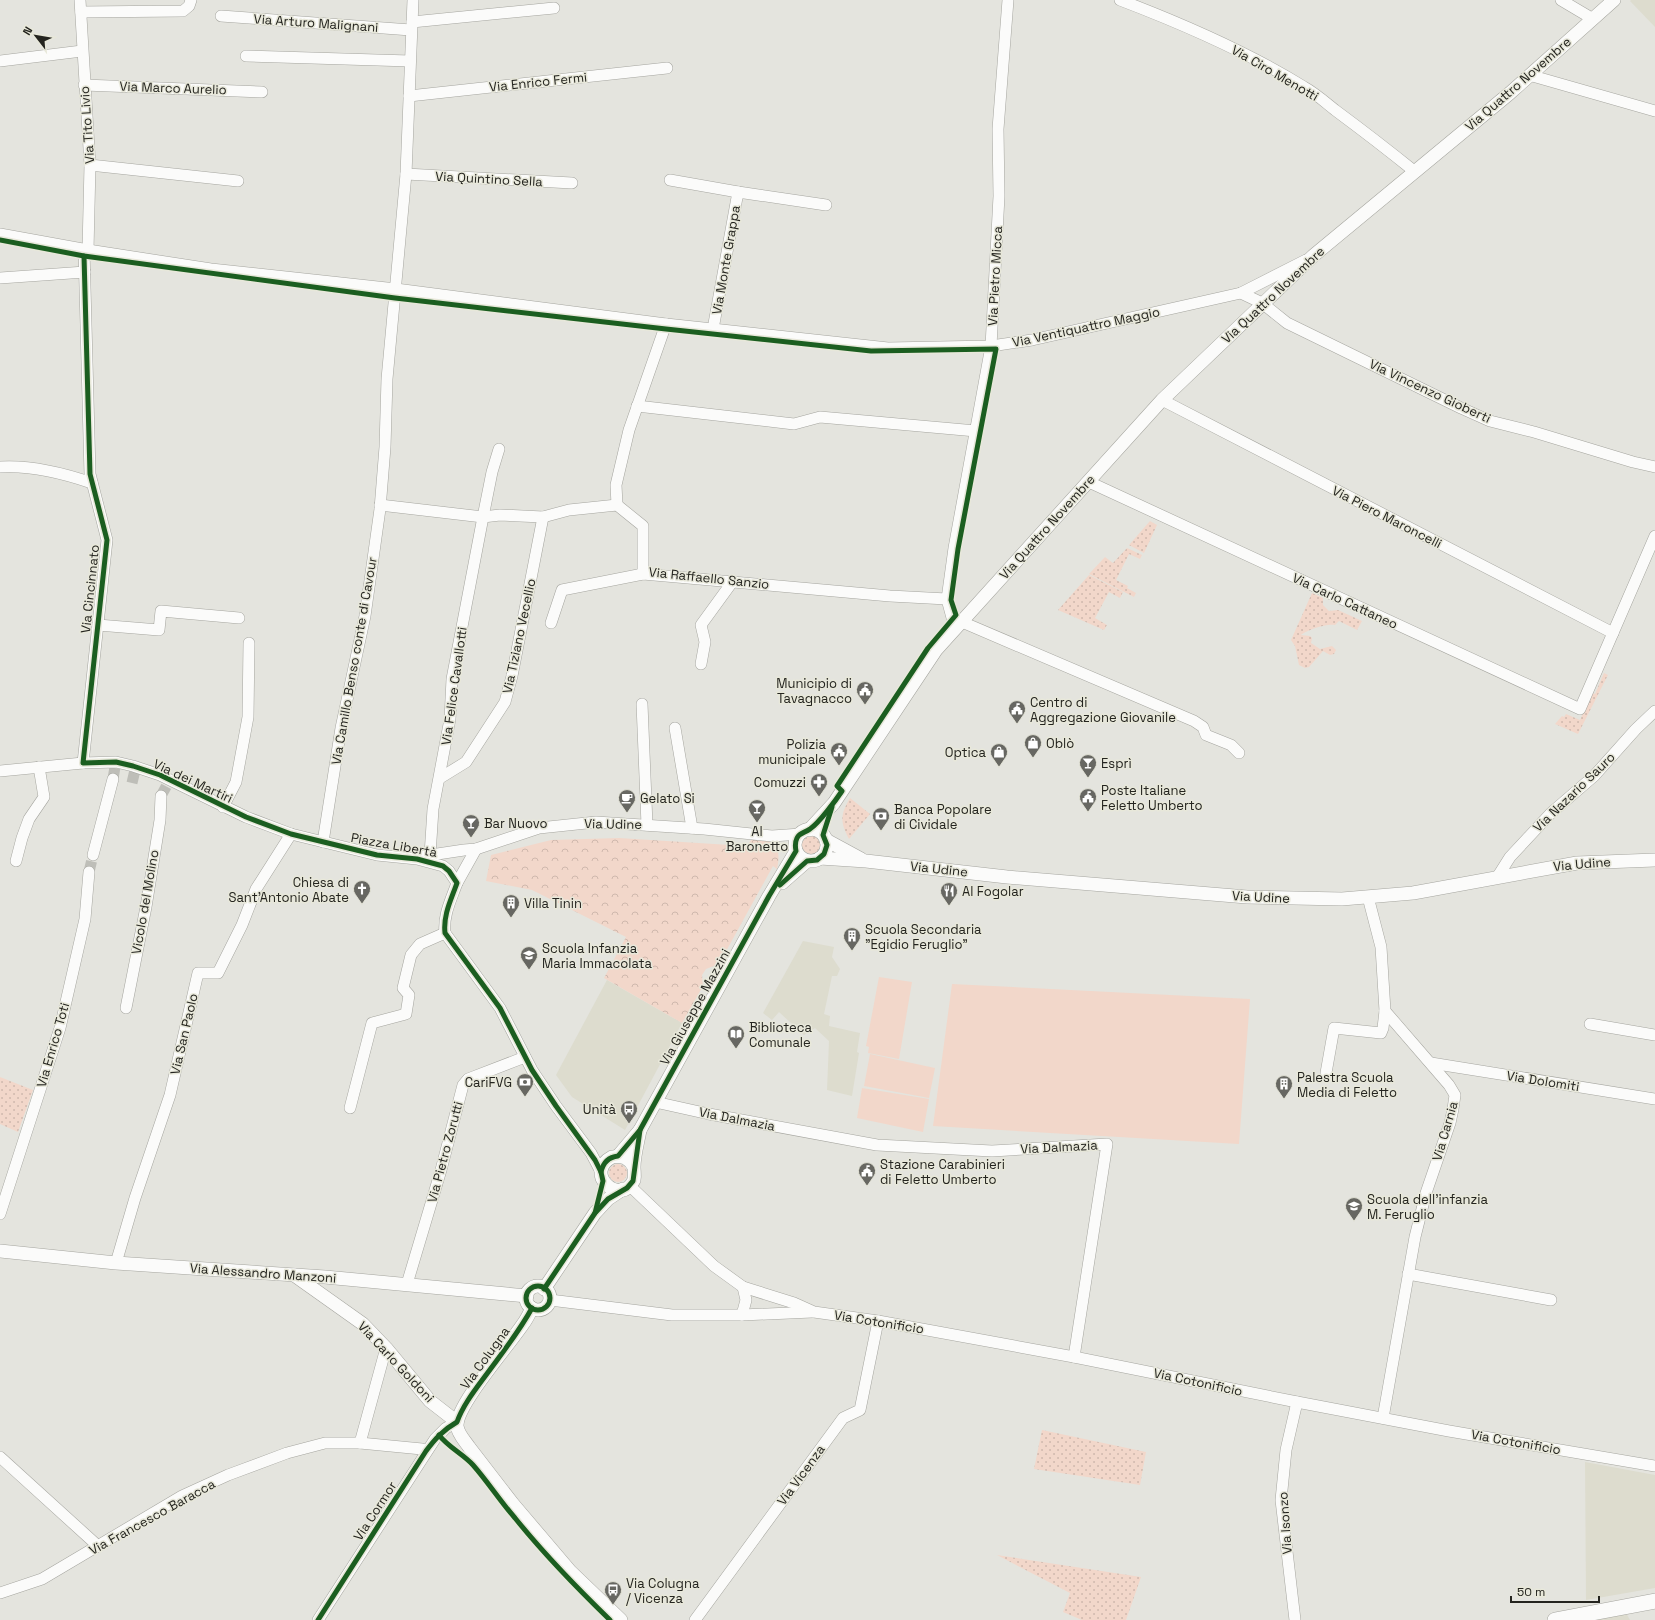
<svg xmlns="http://www.w3.org/2000/svg" width="1655" height="1620" font-family="'Space Grotesk',sans-serif">
<style>
.built{fill:#dddcce}
.grass{fill:url(#grass-dots)}
.forest{fill:url(#forest-crowns)}
.pitch{fill:#f2d7ca}
.lines{fill:none;stroke-linecap:round;stroke-linejoin:round}
.minor-tunnel{stroke:#bebeb8;stroke-width:11;stroke-dasharray:11 5.5;stroke-linecap:butt}
.minor-casing{stroke:#a5a59f;stroke-width:12}
.tertiary-casing{stroke:#a5a59f;stroke-width:14}
.secondary-casing{stroke:#a5a59f;stroke-width:16}
.minor{stroke:#fbfbfa;stroke-width:11}
.tertiary{stroke:#fbfbfa;stroke-width:13}
.secondary{stroke:#fbfbfa;stroke-width:15}
.cycleway-casing{stroke:#e8e8da;stroke-width:8}
.cycleway{stroke:#1b5e20;stroke-width:5}
.labels{text-anchor:middle;dominant-baseline:central;stroke-width:3;stroke-linejoin:round;paint-order:stroke}
.street-label{font-size:13px;fill:#24241f;stroke:#e8e8da}
.poi-label{font-size:13px;fill:#24241f;stroke:#e8e8da;text-anchor:start}
</style>
<defs>
<pattern id="grass-dots" width="8" height="8" patternUnits="userSpaceOnUse"><rect width="8" height="8" fill="#f2d7ca"/><path d="M2 2h.1M6 6h.1" fill="none" stroke="#cfb8ad" stroke-width="1.8" stroke-linecap="round"/></pattern>
<pattern id="forest-crowns" width="20" height="18" patternUnits="userSpaceOnUse"><rect width="20" height="18" fill="#f2d7ca"/><path d="M2 6a3 3 0 1 1 6 0M12 15a3 3 0 1 1 6 0" fill="none" stroke="#cfb8ad"/></pattern>
</defs>
<rect width="100%" height="100%" fill="#e4e4de"/>
<g class="built">
<polygon points="1631,0 1655,0 1655,27 1630,1"/>
<polygon points="803,941 834,947 832,957 840,969 837,976 832,976 824,1014 830,1016 829,1026 860,1033 857,1052 859,1053 852,1096 827,1090 829,1041 815,1028 804,1035 779,1012 772,1020 763,1013"/>
<polygon points="607,980 682,1023 625,1130 572,1097 556,1075"/>
<polygon points="1585,1462 1655,1475 1655,1588 1586,1600"/>
<polygon points="1626,1613 1630,1620 1593,1620"/>
</g>
<g class="grass">
<polygon points="1150,521 1157,525 1144,553 1129,545"/>
<polygon points="1127,548 1142,555 1140,559 1129,554 1116,580 1128,586 1127,588 1136,593 1134,597 1089,574 1105,557 1113,563"/>
<polygon points="1089,575 1123,592 1120,598 1109,592 1095,618 1107,625 1104,630 1058,610"/>
<path d="M1312 593 1323 598V605L1329 611 1338 610 1362 621 1357 630 1339 621 1335 625C1328 623 1306 630 1301 635L1310 636 1312 638 1311 643 1320 649 1332 646 1336 650 1334 654 1330 655 1323 651 1309 667 1305 668 1299 665 1295 646 1291 640Z"/>
<polygon points="1604,673 1608,675 1578,734 1555,724 1562,716 1564,717 1566,714 1580,720 1592,693 1595,694"/>
<path d="M850 798 870 814 849 839C840 822 840 815 850 798Z"/>
<circle cx="811" cy="845" r="9"/>
<polygon points="0,1077 33,1090 18,1132 0,1124"/>
<circle cx="618" cy="1173" r="9"/>
<polygon points="1042,1430 1146,1452 1140,1485 1034,1469"/>
<polygon points="997,1555 1141,1577 1126,1620 1082,1620 1063,1612 1070,1593"/>
</g>
<path class="forest" d="M754 837C775 841 782 847 777 869L773 866 719 964 706 969 702 975 703 986 682 1023 604 978 626 937 532 890 486 881 491 855 551 840 619 838 746 846Z"/>
<g class="pitch">
<polygon points="879,977 912,982 899,1059 868,1053 869,1047 866,1046"/>
<polygon points="952,984 1250,999 1239,1144 933,1126"/>
<polygon points="870,1054 935,1068 929,1098 864,1086"/>
<polygon points="862,1088 929,1099 923,1132 857,1118"/>
</g>
<g class="lines">
<g class="minor-tunnel">
<polyline points="113,779 115,767"/>
<polyline points="132,783 135,770"/>
<polyline points="161,796 168,783"/>
<polyline points="89,872 93,855"/>
</g>
<g class="minor-casing">
<g id="minor">
<polyline points="80,0 90,165 88,250"/>
<path d="M1120 0C1183 24 1246 51 1304 87 1315 93 1325 102 1335 110 1362 130 1388 150 1414 171"/>
<polyline points="1561,0 1593,19"/>
<polyline points="81,12 183,11 189,6 191,0"/>
<polyline points="221,16 411,30"/>
<polyline points="412,22 554,8"/>
<polyline points="246,56 410,61"/>
<polyline points="0,61 82,51"/>
<polyline points="1529,75 1655,111"/>
<polyline points="84,85 262,92"/>
<polyline points="409,96 667,68"/>
<polyline points="90,165 238,181"/>
<polyline points="406,174 572,183"/>
<polyline points="670,180 738,192"/>
<polyline points="0,234 88,250 211,269 396,289 666,324 888,348 991,346 1032,340 1241,293 1306,260"/>
<polyline points="0,278 85,272"/>
<polyline points="1241,293 1262,303 1287,323 1461,408 1490,421 1534,432 1633,462 1655,467"/>
<polyline points="713,329 738,192 826,205"/>
<polyline points="1162,400 1613,633"/>
<polyline points="637,406 794,424 820,417 976,431"/>
<path d="M0 467C31 465 63 473 92 483"/>
<polyline points="1089,482 1580,709 1655,536"/>
<polyline points="380,505 483,517 500,515 543,517 569,510 617,505 643,526 643,574"/>
<polyline points="617,505 616,485 629,430 666,324"/>
<polyline points="962,622 1194,721 1203,727 1206,735 1231,745 1239,753"/>
<polyline points="551,623 562,590 643,574 890,596 947,599"/>
<polyline points="98,625 159,630 161,611 239,618"/>
<polyline points="955,629 947,599 954,548 991,346 999,196 998,129 1008,0"/>
<polyline points="701,664 705,642 701,625 733,581"/>
<polyline points="642,704 647,825"/>
<polyline points="675,728 692,828"/>
<polyline points="83,763 107,540 90,474 84,250"/>
<path d="M0 771 83 763 116 762 133 766 160 775 246 817 291 834 377 855 417 859 443 866 449 871 457 883C451 900 443 915 445 933"/>
<polyline points="440,778 466,762 505,702 512,676 543,517"/>
<polyline points="223,807 236,782 248,717 249,643"/>
<polyline points="323,842 341,728 365,616 380,509 385,447 387,379 406,174 413,0"/>
<polyline points="93,855 113,779"/>
<polyline points="430,855 433,809 450,719 452,679 483,517 492,472 499,449"/>
<polyline points="424,856 464,850 476,849 539,828 596,822 704,829 772,836 801,834"/>
<polyline points="16,861 22,838 29,819 44,797 39,767"/>
<polyline points="1498,876 1510,857 1551,813 1594,776 1636,729 1655,711"/>
<polyline points="457,883 476,849"/>
<polyline points="1368,897 1381,947 1385,1011 1449,1085 1455,1095 1453,1109 1450,1123 1426,1193 1415,1237 1383,1418"/>
<polyline points="445,933 500,1008 532,1070 556,1106 591,1153 601,1172"/>
<polyline points="126,1008 146,907 160,820 161,796"/>
<polyline points="1590,1024 1655,1035"/>
<polyline points="1431,1063 1655,1099"/>
<polyline points="1326,1073 1334,1028 1381,1033 1383,1028 1385,1011"/>
<polyline points="655,1102 709,1114 877,1145 992,1151 1107,1144 1074,1357"/>
<polyline points="350,1108 372,1023 406,1014 409,995 403,988 411,955 420,944 445,933"/>
<polyline points="630,1186 714,1266 743,1287 794,1303 814,1312 878,1321 1074,1357 1297,1402 1449,1431 1655,1466"/>
<polyline points="0,1214 60,1028 85,919 89,872"/>
<polyline points="116,1263 135,1198 170,1095 198,973 218,973 242,925 256,889 291,834"/>
<polyline points="1408,1274 1551,1300"/>
<polyline points="407,1284 441,1170 463,1085 468,1079 525,1057"/>
<polyline points="550,1300 672,1315 742,1315 812,1312"/>
<polyline points="742,1315 746,1300 743,1287"/>
<polyline points="360,1443 386,1348"/>
<polyline points="0,1457 98,1546"/>
<polyline points="0,1593 42,1579 182,1496 228,1475 287,1453 325,1443 360,1443 422,1449 426,1451"/>
<polyline points="318,1620 435,1439 446,1428 457,1422"/>
<polyline points="695,1620 843,1418 860,1410 878,1321"/>
<polyline points="1295,1620 1281,1500 1286,1450 1297,1402"/>
</g>
</g>
<g class="tertiary-casing">
<g id="tertiary">
<circle cx="811" cy="845" r="16"/>
<polyline points="809,830 834,803 936,650 1162,400 1313,256 1510,93 1614,0"/>
<polyline points="826,840 861,859"/>
<polyline points="820,858 866,861 1007,877 1247,897 1342,899 1413,893 1577,863 1655,860"/>
<polyline points="782,883 807,861"/>
<polyline points="618,1156 640,1130 769,896 796,851"/>
<path d="M634 1167C629 1158 622 1155 612 1157 582 1173 621 1208 634 1180 635 1175 634 1172 634 1167 634 1155 638 1142 640 1130"/>
<polyline points="0,1251 116,1263 325,1277 527,1296"/>
<polyline points="294,1275 363,1324 386,1348 430,1401 457,1422"/>
<circle cx="538" cy="1298" r="12"/>
<polyline points="544,1289 595,1213 608,1199 623,1189"/>
<path d="M532 1308C529 1314 527 1319 523 1324 510 1344 456 1405 457 1426 458 1434 465 1441 469 1447L513 1504 570 1571 621 1620"/>
</g>
</g>
<g class="secondary-casing">
<polyline id="secondary" points="1555,1620 1655,1601"/>
</g>
<use href="#minor" class="minor"/>
<use href="#tertiary" class="tertiary"/>
<use href="#secondary" class="secondary"/>
<g class="cycleway-casing">
<g id="cycleway">
<path d="M0 240 84 256 395 298 666 329 871 351 996 349 958 549 951 600 956 615 928 648 837 786 842 791C836 800 819 823 810 829 805 833 800 832 797 838 795 842 795 846 796 851L769 896 640 1130 618 1156C609 1157 603 1163 601 1172"/>
<path d="M84 256 90 474 107 540 83 763 116 762 133 766 160 775 246 817 291 834 377 855 417 859 443 866 449 871 457 883C451 900 443 915 445 933L500 1008 532 1070 556 1106 595 1160 601 1172 603 1181 595 1213"/>
<polyline points="780,885 807,861 817,860 824,854 827,845 823,835 832,807"/>
<circle cx="538" cy="1298" r="12"/>
<polyline points="544,1289 595,1213 608,1199 627,1188 633,1181 640,1130"/>
<path d="M439 1435C448 1447 463 1454 473 1465 488 1482 500 1501 515 1518 544 1554 577 1588 610 1620"/>
<path d="M318 1620 426 1451C435 1439 443 1430 457 1422 463 1405 475 1390 486 1375 502 1353 519 1332 532 1308"/>
</g>
</g>
<use href="#cycleway" class="cycleway"/>
</g>
<defs>
<g id="civic-pin" transform="scale(0.9)"><path d="M0 17L-7.5 6A9.5 9.5 0 1 1 7.5 6Z" fill="#676762" stroke="#e8e8da"/><path d="M-.6-6.5H3V-4.5H.6V-3L4-1V1h2V6H-6V1h2V-1L-.6-3ZM-1.2 2.5V6h2.4V2.5Z" fill="#fff"/></g>
<g id="shop-pin" transform="scale(0.9)"><path d="M0 17L-7.5 6A9.5 9.5 0 1 1 7.5 6Z" fill="#676762" stroke="#e8e8da"/><path d="M-5-2.5h2.3a2.7 3.5 0 0 1 5.4 0H5L5.5 6h-11ZM-1.5-2.5h3a1.5 2.3 0 0 0-3 0Z" fill="#fff"/></g>
<g id="bar-pin" transform="scale(0.9)"><path d="M0 17L-7.5 6A9.5 9.5 0 1 1 7.5 6Z" fill="#676762" stroke="#e8e8da"/><path d="M-6-5H6L.8 .8V4.5H3.5V6h-7V4.5H-.8V.8Z" fill="#fff"/></g>
<g id="pharmacy-pin" transform="scale(0.9)"><path d="M0 17L-7.5 6A9.5 9.5 0 1 1 7.5 6Z" fill="#676762" stroke="#e8e8da"/><path d="M-2-6h4v4h4v4h-4v4h-4v-4h-4v-4h4Z" fill="#fff"/></g>
<g id="cafe-pin" transform="scale(0.9)"><path d="M0 17L-7.5 6A9.5 9.5 0 1 1 7.5 6Z" fill="#676762" stroke="#e8e8da"/><path d="M-5.5-4.5H6V0H3Q3 3.5 0 3.5H-2.5Q-5.5 3.5-5.5 0ZM3-3.2v2h1.7v-2ZM-6 4.5H4V6H-6Z" fill="#fff"/></g>
<g id="bank-pin" transform="scale(0.9)"><path d="M0 17L-7.5 6A9.5 9.5 0 1 1 7.5 6Z" fill="#676762" stroke="#e8e8da"/><path d="M-6-4H6V4H-6ZM0-2.3a2.3 2.3 0 1 0 0 4.6a2.3 2.3 0 1 0 0-4.6Z" fill="#fff"/></g>
<g id="church-pin" transform="scale(0.9)"><path d="M0 17L-7.5 6A9.5 9.5 0 1 1 7.5 6Z" fill="#676762" stroke="#e8e8da"/><path d="M-1.2-6h2.4v3.5h3.3v2.4h-3.3V6h-2.4V-.1h-3.3v-2.4h3.3Z" fill="#fff"/></g>
<g id="restaurant-pin" transform="scale(0.9)"><path d="M0 17L-7.5 6A9.5 9.5 0 1 1 7.5 6Z" fill="#676762" stroke="#e8e8da"/><path d="M-5-6h1v4h1v-4h1v4h1v-4h1v5L-1.5 .5V6h-2V.5L-5-1ZM5-6V6H3V1.5H1.5Q1.5-4 5-6Z" fill="#fff"/></g>
<g id="building-pin" transform="scale(0.9)"><path d="M0 17L-7.5 6A9.5 9.5 0 1 1 7.5 6Z" fill="#676762" stroke="#e8e8da"/><path d="M-4-6H4V6H1V3H-1V6H-4ZM-2.5-4.3h1.7v1.8h-1.7ZM.8-4.3h1.7v1.8H.8ZM-2.5-1h1.7V.8h-1.7ZM.8-1h1.7V.8H.8Z" fill="#fff"/></g>
<g id="school-pin" transform="scale(0.9)"><path d="M0 17L-7.5 6A9.5 9.5 0 1 1 7.5 6Z" fill="#676762" stroke="#e8e8da"/><path d="M0-5L7-2L0 1L-7-2ZM-4 1L0 2.5L4 1V4Q0 6-4 4Z" fill="#fff"/></g>
<g id="library-pin" transform="scale(0.9)"><path d="M0 17L-7.5 6A9.5 9.5 0 1 1 7.5 6Z" fill="#676762" stroke="#e8e8da"/><path d="M-6-4Q-3-5.5-.7-3.5V5Q-3 3-6 4ZM6-4Q3-5.5 .7-3.5V5Q3 3 6 4Z" fill="#fff"/></g>
<g id="bus-pin" transform="scale(0.9)"><path d="M0 17L-7.5 6A9.5 9.5 0 1 1 7.5 6Z" fill="#676762" stroke="#e8e8da"/><path d="M-5-6H5V4H4V6H2V4H-2V6H-4V4H-5ZM-3.5-4V0h7V-4ZM-3.5 1.2v1.5H-2V1.2ZM2 1.2v1.5H3.5V1.2Z" fill="#fff"/></g>
</defs>
<g fill-rule="evenodd">
<use href="#civic-pin" x="865" y="690"/>
<use href="#civic-pin" x="1017" y="709"/>
<use href="#shop-pin" x="1033" y="743"/>
<use href="#civic-pin" x="839" y="751"/>
<use href="#shop-pin" x="999" y="752"/>
<use href="#bar-pin" x="1088" y="763"/>
<use href="#pharmacy-pin" x="819" y="782"/>
<use href="#civic-pin" x="1088" y="797"/>
<use href="#cafe-pin" x="627" y="798"/>
<use href="#bar-pin" x="757" y="808"/>
<use href="#bank-pin" x="881" y="816"/>
<use href="#bar-pin" x="471" y="823"/>
<use href="#church-pin" x="362" y="889"/>
<use href="#restaurant-pin" x="949" y="891"/>
<use href="#building-pin" x="511" y="903"/>
<use href="#building-pin" x="852" y="936"/>
<use href="#school-pin" x="529" y="955"/>
<use href="#library-pin" x="736" y="1034"/>
<use href="#bank-pin" x="525" y="1082"/>
<use href="#building-pin" x="1284" y="1084"/>
<use href="#bus-pin" x="629" y="1109"/>
<use href="#civic-pin" x="867" y="1171"/>
<use href="#school-pin" x="1354" y="1206"/>
<use href="#bus-pin" x="613" y="1590"/>
</g>
<g class="labels">
<g class="street-label">
<text transform="translate(316 23) rotate(4)">Via Arturo Malignani</text>
<text transform="translate(1275 73) rotate(30)">Via Ciro Menotti</text>
<text transform="translate(538 82) rotate(-6)">Via Enrico Fermi</text>
<text transform="translate(1518 84) rotate(-41)">Via Quattro Novembre</text>
<text transform="translate(173 88) rotate(2)">Via Marco Aurelio</text>
<text transform="translate(87 125) rotate(-94)">Via Tito Livio</text>
<text transform="translate(489 179) rotate(3)">Via Quintino Sella</text>
<text transform="translate(726 260) rotate(-80)">Via Monte Grappa</text>
<text transform="translate(995 276) rotate(-87)">Via Pietro Micca</text>
<text transform="translate(1273 295) rotate(-43)">Via Quattro Novembre</text>
<text transform="translate(1086 327) rotate(-12)">Via Ventiquattro Maggio</text>
<text transform="translate(1430 391) rotate(25)">Via Vincenzo Gioberti</text>
<text transform="translate(1387 517) rotate(27)">Via Piero Maroncelli</text>
<text transform="translate(1047 527) rotate(-48)">Via Quattro Novembre</text>
<text transform="translate(709 578) rotate(6)">Via Raffaello Sanzio</text>
<text transform="translate(90 589) rotate(-84)">Via Cincinnato</text>
<text transform="translate(1345 601) rotate(25)">Via Carlo Cattaneo</text>
<text transform="translate(519 636) rotate(-78)">Via Tiziano Vecellio</text>
<text transform="translate(354 661) rotate(-80)">Via Camillo Benso conte di Cavour</text>
<text transform="translate(454 686) rotate(-82)">Via Felice Cavallotti</text>
<text transform="translate(193 781) rotate(25)">Via dei Martiri</text>
<text transform="translate(1574 792) rotate(-44)">Via Nazario Sauro</text>
<text transform="translate(613 824) rotate(1)">Via Udine</text>
<text transform="translate(394 845) rotate(10)">Piazza Libertà</text>
<text transform="translate(1582 864) rotate(-5)">Via Udine</text>
<text transform="translate(939 869) rotate(6)">Via Udine</text>
<text transform="translate(1261 897) rotate(3)">Via Udine</text>
<text transform="translate(145 902) rotate(-80)">Vicolo del Molino</text>
<text transform="translate(695 1007) rotate(-61)">Via Giuseppe Mazzini</text>
<text transform="translate(184 1034) rotate(-77)">Via San Paolo</text>
<text transform="translate(53 1045) rotate(-74)">Via Enrico Toti</text>
<text transform="translate(1543 1081) rotate(9)">Via Dolomiti</text>
<text transform="translate(737 1119) rotate(11)">Via Dalmazia</text>
<text transform="translate(1445 1131) rotate(-74)">Via Carnia</text>
<text transform="translate(1059 1147) rotate(-3)">Via Dalmazia</text>
<text transform="translate(445 1152) rotate(-75)">Via Pietro Zorutti</text>
<text transform="translate(263 1273) rotate(4)">Via Alessandro Manzoni</text>
<text transform="translate(879 1322) rotate(9)">Via Cotonificio</text>
<text transform="translate(485 1358) rotate(-54)">Via Colugna</text>
<text transform="translate(396 1362) rotate(47)">Via Carlo Goldoni</text>
<text transform="translate(1198 1382) rotate(12)">Via Cotonificio</text>
<text transform="translate(1516 1442) rotate(10)">Via Cotonificio</text>
<text transform="translate(801 1475) rotate(-54)">Via Vicenza</text>
<text transform="translate(375 1511) rotate(-57)">Via Cormor</text>
<text transform="translate(152 1517) rotate(-29)">Via Francesco Baracca</text>
<text transform="translate(1285 1523) rotate(-94)">Via Isonzo</text>
</g>
<g class="poi-label">
<text x="852" y="683" text-anchor="end">Municipio di<tspan x="852" dy="15">Tavagnacco</tspan></text>
<text x="1030" y="702">Centro di<tspan x="1030" dy="15">Aggregazione Giovanile</tspan></text>
<text x="1046" y="743">Oblò</text>
<text x="826" y="744" text-anchor="end">Polizia<tspan x="826" dy="15">municipale</tspan></text>
<text x="986" y="752" text-anchor="end">Optica</text>
<text x="1101" y="763">Esprì</text>
<text x="806" y="782" text-anchor="end">Comuzzi</text>
<text x="1101" y="790">Poste Italiane<tspan x="1101" dy="15">Feletto Umberto</tspan></text>
<text x="640" y="798">Gelato Si</text>
<text x="894" y="809">Banca Popolare<tspan x="894" dy="15">di Cividale</tspan></text>
<text x="484" y="823">Bar Nuovo</text>
<text x="757" y="831" text-anchor="middle">Al<tspan x="757" dy="15">Baronetto</tspan></text>
<text x="349" y="882" text-anchor="end">Chiesa di<tspan x="349" dy="15">Sant'Antonio Abate</tspan></text>
<text x="962" y="891">Al Fogolar</text>
<text x="524" y="903">Villa Tinin</text>
<text x="865" y="929">Scuola Secondaria<tspan x="865" dy="15">"Egidio Feruglio"</tspan></text>
<text x="542" y="948">Scuola Infanzia<tspan x="542" dy="15">Maria Immacolata</tspan></text>
<text x="749" y="1027">Biblioteca<tspan x="749" dy="15">Comunale</tspan></text>
<text x="1297" y="1077">Palestra Scuola<tspan x="1297" dy="15">Media di Feletto</tspan></text>
<text x="512" y="1082" text-anchor="end">CariFVG</text>
<text x="616" y="1109" text-anchor="end">Unità</text>
<text x="880" y="1164">Stazione Carabinieri<tspan x="880" dy="15">di Feletto Umberto</tspan></text>
<text x="1367" y="1199">Scuola dell'infanzia<tspan x="1367" dy="15">M. Feruglio</tspan></text>
<text x="626" y="1583">Via Colugna<tspan x="626" dy="15">/ Vicenza</tspan></text>
</g>
</g>
<g transform="translate(36 36) rotate(301)" stroke="#e8e8da" stroke-width="3" paint-order="stroke">
<path d="M0-3L7 15L0 10L-7 15Z" fill="#24241f"/>
<text y="-6" font-size="11" font-weight="bold" text-anchor="middle" fill="#24241f">N</text>
</g>
<path d="M1511 1596v6h88v-6" fill="none" stroke="#24241f" stroke-width="2"/>
<text x="1517" y="1596" font-size="12" fill="#24241f" stroke="#e8e8da" stroke-width="3" paint-order="stroke">50 m</text>
</svg>
